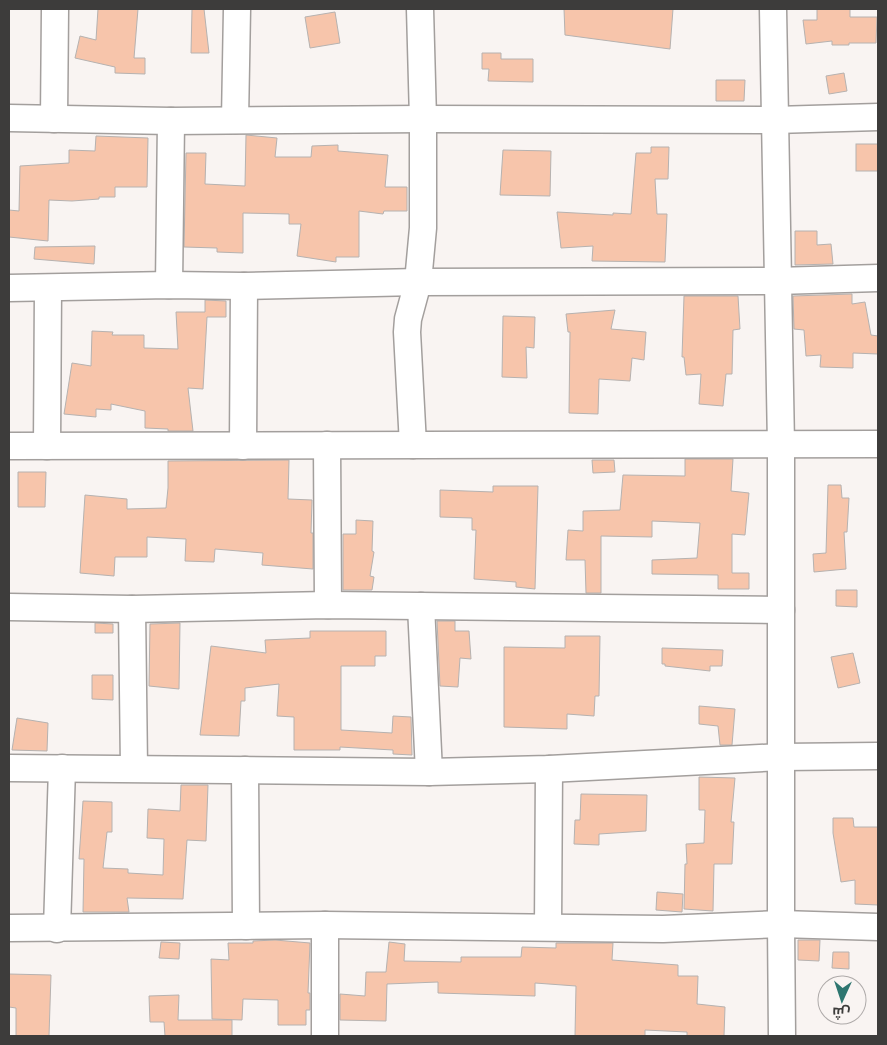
<svg xmlns="http://www.w3.org/2000/svg" width="887" height="1045" font-family="Montserrat,Cairo,sans-serif">
<style>
.building{fill:#f7c5ab;stroke:#b6b2b0}
.lines{fill:none;stroke-linecap:round;stroke-linejoin:round}
.street-casing{stroke:#a39f9d;stroke-width:29}
.street{stroke:#fff;stroke-width:26}
</style>
<rect width="100%" height="100%" fill="#f9f4f2"/>
<g class="building">
<polygon points="98,9 138,9 134,58 145,58 145,74 115,73 115,67 75,58 80,36 96,40"/>
<polygon points="192,9 204,9 209,53 191,53"/>
<polygon points="564,9 673,9 670,49 565,35"/>
<polygon points="817,9 850,9 850,17 877,17 876,43 849,43 849,45 832,45 832,41 806,44 803,20 817,20"/>
<polygon points="335,12 340,43 310,48 305,17"/>
<polygon points="482,53 501,53 501,59 533,59 533,82 488,81 489,69 482,69"/>
<polygon points="844,73 847,91 829,94 826,76"/>
<polygon points="716,80 745,80 744,101 716,101"/>
<polygon points="246,135 277,138 275,157 311,157 312,146 338,145 338,151 388,155 385,187 407,187 407,211 384,211 383,214 359,211 359,257 336,257 336,262 297,256 301,224 289,224 289,214 243,213 243,253 217,252 217,248 184,247 186,153 206,153 205,184 245,186"/>
<polygon points="96,136 148,138 147,187 115,187 115,197 99,197 99,199 72,201 49,200 48,241 9,237 9,210 19,211 20,166 69,163 69,150 95,151"/>
<rect x="856" y="144" width="22" height="27"/>
<polygon points="651,147 669,147 668,179 655,179 657,214 667,214 665,262 592,261 593,246 561,248 557,212 613,215 613,213 631,214 636,153 651,153"/>
<polygon points="503,150 551,151 550,196 500,195"/>
<polygon points="795,231 817,231 817,245 831,244 833,264 795,265"/>
<polygon points="95,246 94,264 34,259 35,247"/>
<polygon points="852,294 852,304 865,302 871,335 878,336 878,354 853,353 853,368 820,367 821,355 806,356 804,330 794,329 793,296"/>
<polygon points="684,296 738,296 740,329 733,330 732,374 726,374 723,406 699,404 701,374 686,375 684,357 682,357"/>
<polygon points="205,300 226,301 226,317 207,317 203,389 188,388 193,431 168,431 168,429 145,428 145,411 111,404 111,410 96,409 96,417 64,414 72,363 91,366 92,331 113,332 112,335 144,335 144,348 178,349 176,312 205,312"/>
<polygon points="615,310 611,329 646,332 644,360 632,358 630,381 599,379 598,414 569,413 570,332 568,332 566,314"/>
<polygon points="503,316 535,317 534,348 526,347 527,378 502,377"/>
<polygon points="685,459 733,459 731,491 749,493 745,535 732,534 732,573 749,573 749,589 718,589 718,575 652,574 652,560 697,558 700,523 652,521 652,537 601,536 601,593 586,593 585,560 566,560 568,530 583,531 583,511 620,510 623,475 685,476"/>
<polygon points="289,460 288,499 312,500 311,533 313,533 313,569 262,565 263,553 215,549 214,562 185,561 186,539 147,537 147,557 115,557 114,576 80,573 85,495 127,499 127,509 166,508 168,488 168,461"/>
<polygon points="592,460 614,460 615,472 593,473"/>
<polygon points="18,472 46,472 45,507 18,507"/>
<polygon points="828,485 841,485 842,498 849,498 847,532 844,532 846,569 814,572 813,554 826,553"/>
<polygon points="493,486 538,486 535,589 516,587 516,582 474,579 476,530 472,530 472,518 440,517 440,490 493,492"/>
<polygon points="356,520 373,521 372,551 374,552 370,576 374,577 372,590 343,590 343,534 356,534"/>
<polygon points="836,590 857,590 857,607 836,606"/>
<polygon points="437,621 455,621 455,631 469,631 471,659 460,658 458,687 440,686"/>
<polygon points="95,623 113,624 113,633 95,633"/>
<polygon points="180,623 179,689 149,686 150,624"/>
<polygon points="310,631 386,631 386,656 375,656 375,666 341,666 341,730 392,733 393,716 411,717 412,755 393,754 393,750 340,747 340,750 294,750 294,717 277,716 279,684 245,688 245,701 241,701 239,736 200,735 211,646 266,653 265,640 310,638"/>
<polygon points="565,636 600,636 599,696 595,696 594,716 567,714 567,729 504,727 504,647 565,648"/>
<polygon points="662,648 723,650 722,666 710,666 710,671 665,666 665,664 662,664"/>
<polygon points="853,653 860,683 838,688 831,657"/>
<polygon points="92,675 113,675 113,700 92,699"/>
<polygon points="699,706 735,709 732,745 720,745 718,726 699,724"/>
<polygon points="17,718 48,723 47,751 12,750"/>
<polygon points="699,777 735,778 731,822 734,822 732,864 714,864 713,911 684,909 685,864 687,864 686,844 704,843 705,810 699,810"/>
<polygon points="181,785 208,785 206,841 187,840 183,899 127,898 129,912 83,912 84,859 79,859 83,801 112,802 112,832 107,832 103,868 128,869 128,873 163,875 164,839 147,838 148,809 180,811"/>
<polygon points="581,794 647,795 646,831 599,834 599,845 574,844 575,820 580,820"/>
<polygon points="833,818 853,818 854,827 878,827 878,905 855,904 855,880 841,882 833,833"/>
<polygon points="657,892 683,894 682,912 656,910"/>
<polygon points="275,940 310,943 308,993 310,993 310,1010 306,1010 306,1025 278,1025 278,1000 243,999 242,1020 212,1019 211,959 229,960 228,943 253,943 253,941"/>
<polygon points="798,940 820,940 819,961 798,960"/>
<polygon points="161,942 180,943 179,959 159,958"/>
<polygon points="389,942 405,944 404,961 461,962 461,957 521,957 522,947 556,948 556,943 613,943 612,960 678,965 678,976 698,976 697,1004 725,1007 724,1036 687,1036 687,1032 645,1030 645,1036 575,1036 576,986 535,983 535,996 438,993 438,982 387,984 386,1021 340,1020 340,994 365,996 366,972 386,972"/>
<polygon points="833,952 849,952 849,969 832,968"/>
<polygon points="9,974 51,975 49,1036 16,1036 16,1008 9,1007"/>
<polygon points="179,995 178,1020 232,1020 232,1036 165,1036 164,1022 150,1022 149,996"/>
</g>
<g class="lines">
<g class="street-casing">
<g id="street">
<polyline points="773,9 781,445 781,924 782,1036"/>
<polyline points="9,118 171,121 423,119 775,120 878,117"/>
<polyline points="54,119 55,9"/>
<polyline points="235,120 237,9"/>
<polyline points="169,285 171,121"/>
<polyline points="9,288 169,285 244,286 418,282 777,281 878,278"/>
<polyline points="327,445 328,605"/>
<polyline points="413,445 407,332 408,319 418,282 423,228 423,119 420,9"/>
<polyline points="9,446 878,444"/>
<polyline points="47,446 48,288"/>
<polyline points="243,446 244,286"/>
<polyline points="421,606 429,772"/>
<polyline points="9,607 132,609 328,605 781,610"/>
<polyline points="132,609 134,768"/>
<polyline points="9,768 429,772 549,769 781,757 878,756"/>
<polyline points="245,770 246,926"/>
<polyline points="325,925 325,1036"/>
<polyline points="548,927 549,769"/>
<polyline points="9,928 325,925 663,929 781,924 878,927"/>
<polyline points="57,929 62,768"/>
</g>
</g>
<use href="#street" class="street"/>
</g>
<rect width="887" height="1045" fill="none" stroke="#3d3c3b" stroke-width="20"/>
<g transform="translate(842 1000) rotate(183)"><circle r="24" fill="#f9f4f2" stroke="#aeaaa9"/>
<path d="M0-4L9 19L0 12L-9 19Z" fill="#2e7670"/>
<text y="-8" font-size="14" font-weight="bold" text-anchor="middle" fill="#3d3c3b">ش</text>
</g>
</svg>
